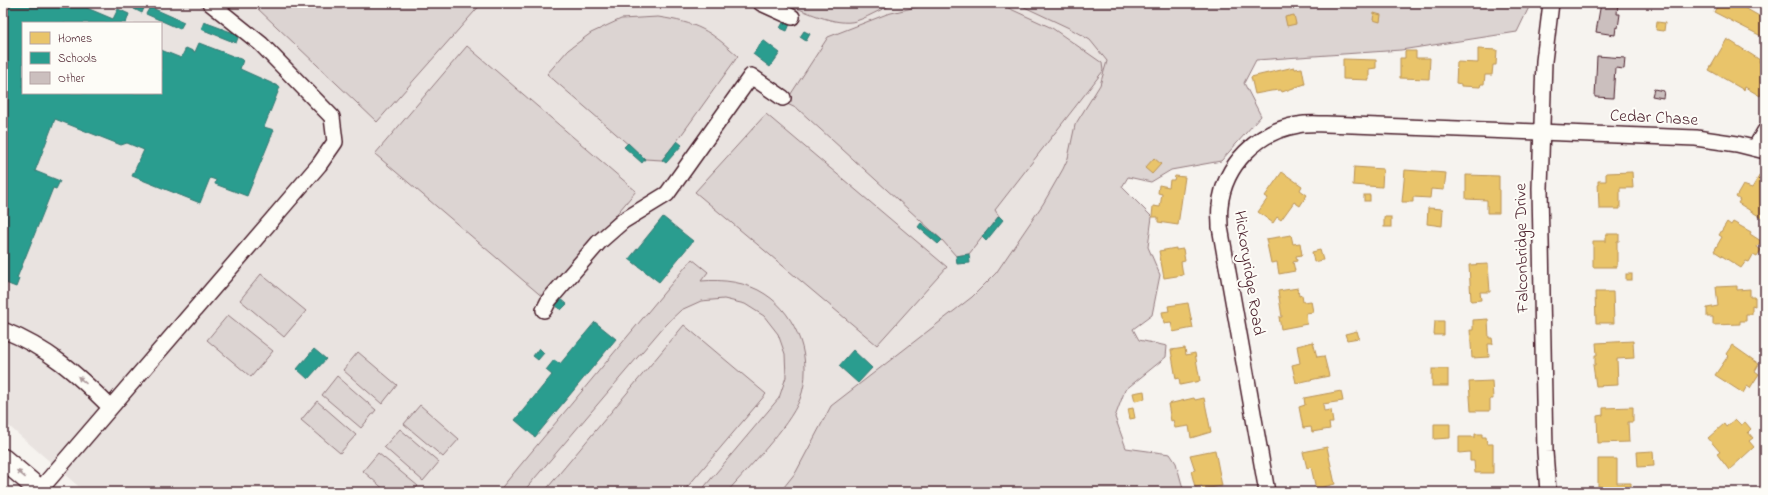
<svg xmlns="http://www.w3.org/2000/svg" width="1768" height="495" font-family="'Indie Flower',sans-serif">
<style>
.built{fill:#e9e3e0;fill-rule:evenodd}
.green{fill:#dcd4d2;stroke:#937a7e}
.homes{fill:#e9c46a;stroke:#b99257}
.schools{fill:#2a9d8f;stroke:#347771}
.building{fill:#cbbfbe;stroke:#4a1f2b}
.lines{fill:none;stroke-linecap:round;stroke-linejoin:round}
.minor-casing{stroke:#4a1f2b;stroke-width:18}
.major-casing{stroke:#4a1f2b;stroke-width:23}
.minor{stroke:#fdfcf7;stroke-width:15}
.major{stroke:#fdfcf7;stroke-width:20}
.oneway{fill:#ac999b}
.labels{text-anchor:middle;dominant-baseline:central;stroke-width:4;stroke-linejoin:round;paint-order:stroke}
.street-label{font-size:17px;fill:#4a1f2b;stroke:#fdfcf7}
</style>
<rect width="100%" height="100%" fill="#f6f3ef"/>
<filter id="ink" filterUnits="userSpaceOnUse"><feTurbulence type="fractalNoise" baseFrequency=".025" numOctaves="2"/><feDisplacementMap in="SourceGraphic" scale="8" xChannelSelector="R" yChannelSelector="G"/><feConvolveMatrix kernelMatrix="1 2 1 2 8 2 1 2 1" color-interpolation-filters="sRGB"/></filter>
<g filter="url(#ink)">
<path class="built" d="M3 3H1233L816 492H85L3 421ZM23 23H161V93H23Z"/>
<g class="green">
<polygon points="260,3 482,3 377,122 256,7"/>
<path d="M784 3H902C885 5 872 16 856 21 836 27 803 10 784 3Z"/>
<polygon points="933,3 1004,6 1052,28 1102,63 1103,71 995,210 999,216 969,254 956,256 942,240 798,109 785,103 828,37 887,14"/>
<polygon points="1016,3 1531,3 1517,32 1401,50 1256,60 1244,83 1261,116 1221,161 1171,170 1151,182 1128,177 1122,187 1152,217 1148,247 1160,275 1152,315 1133,329 1139,340 1167,346 1166,357 1125,390 1115,417 1126,448 1170,454 1176,463 1184,492 780,492 796,472 831,406 972,297 996,273 1043,204 1063,169 1068,158 1075,125 1100,85 1107,61 1090,40 1069,28"/>
<path d="M658 17C698 23 709 30 738 56L677 141 662 160 645 159 547 74 568 50 591 33 621 19Z"/>
<polygon points="467,46 636,191 545,299 375,154"/>
<polygon points="766,114 947,267 877,345 695,192"/>
<path d="M692 259 708 272 701 281C723 279 747 282 765 294 798 315 814 362 800 399 788 428 749 467 727 492H700L779 398 786 377 785 354 778 334 764 316 745 304 724 299 701 301 681 310 665 325 523 492H498Z"/>
<polygon points="261,274 306,311 284,337 240,300"/>
<polygon points="228,315 273,351 251,377 207,340"/>
<polygon points="684,325 766,394 683,492 544,492"/>
<polygon points="358,352 397,385 382,404 343,370"/>
<polygon points="337,376 376,410 361,428 322,395"/>
<polygon points="317,401 356,435 340,453 301,420"/>
<polygon points="420,405 459,439 443,457 404,424"/>
<polygon points="400,429 439,462 423,481 384,447"/>
<polygon points="378,453 418,486 412,492 387,492 363,471"/>
</g>
<g class="homes">
<polygon points="1719,3 1748,3 1745,8 1761,17 1765,10 1765,38 1714,12"/>
<polygon points="1374,13 1381,15 1380,22 1373,20"/>
<polygon points="1294,15 1296,24 1287,26 1285,17"/>
<polygon points="1657,22 1665,23 1664,31 1656,30"/>
<polygon points="1727,39 1760,60 1759,62 1765,65 1765,87 1760,96 1745,87 1744,90 1709,70"/>
<polygon points="1478,49 1497,50 1496,65 1493,65 1492,75 1485,75 1484,84 1481,84 1480,87 1461,86 1461,84 1456,83 1457,62 1478,63"/>
<polygon points="1405,51 1416,51 1416,58 1430,58 1429,79 1400,78 1400,58 1405,58"/>
<polygon points="1343,59 1376,60 1376,68 1369,69 1369,80 1343,79"/>
<polygon points="1294,67 1295,69 1302,68 1305,84 1282,92 1281,90 1271,91 1255,94 1251,77"/>
<polygon points="1154,158 1161,164 1152,174 1145,168"/>
<polygon points="1354,167 1383,169 1382,187 1353,185"/>
<polygon points="1405,170 1446,173 1444,190 1431,189 1430,198 1413,197 1413,202 1402,202"/>
<polygon points="1282,172 1302,186 1300,190 1307,195 1300,206 1294,202 1281,220 1277,217 1273,223 1258,212 1268,198 1265,196"/>
<polygon points="1632,172 1633,188 1620,188 1620,209 1599,209 1598,181 1606,181 1606,173"/>
<polygon points="1761,173 1765,175 1765,216 1763,215 1762,218 1738,203 1740,200 1736,197 1743,185 1752,188"/>
<polygon points="1466,175 1499,176 1499,213 1487,213 1487,200 1466,199"/>
<polygon points="1175,176 1185,177 1178,225 1158,222 1158,217 1152,217 1153,206 1160,207 1162,194 1158,193 1159,185 1169,187 1170,180 1174,180"/>
<rect x="1364" y="195" width="6" height="6"/>
<polygon points="1428,208 1443,209 1442,226 1427,224"/>
<rect x="1384" y="217" width="7" height="10"/>
<polygon points="1727,222 1731,225 1733,222 1751,232 1750,234 1761,241 1757,247 1761,250 1757,257 1753,255 1749,262 1746,261 1741,268 1714,251 1722,237 1719,235"/>
<polygon points="1606,234 1619,234 1619,241 1617,241 1617,267 1593,267 1593,241 1606,241"/>
<polygon points="1291,235 1293,244 1300,243 1302,255 1296,256 1297,261 1293,262 1295,271 1279,274 1277,262 1271,263 1266,239"/>
<polygon points="1176,248 1176,250 1183,249 1185,261 1181,262 1183,275 1164,278 1159,251"/>
<polygon points="1320,250 1323,260 1314,262 1312,252"/>
<polygon points="1488,264 1490,292 1480,292 1481,300 1471,301 1469,265"/>
<rect x="1626" y="274" width="6" height="6"/>
<polygon points="1737,286 1737,290 1750,289 1750,297 1755,297 1755,306 1752,305 1752,314 1746,314 1746,321 1740,321 1740,324 1713,325 1713,317 1707,317 1707,308 1718,306 1716,287"/>
<polygon points="1298,288 1299,296 1302,295 1303,302 1311,301 1313,312 1306,313 1307,324 1281,329 1279,317 1282,317 1278,291"/>
<polygon points="1595,292 1613,292 1614,323 1596,323"/>
<polygon points="1188,303 1193,328 1173,332 1171,322 1164,323 1162,312 1169,311 1168,306"/>
<polygon points="1488,319 1489,338 1492,338 1493,344 1488,344 1489,357 1472,358 1470,330 1473,330 1473,320"/>
<polygon points="1435,321 1444,321 1444,335 1434,335"/>
<polygon points="1357,331 1359,338 1347,340 1345,334"/>
<polygon points="1633,341 1634,358 1617,359 1618,385 1596,386 1593,365 1595,365 1595,355 1597,355 1596,343"/>
<polygon points="1313,342 1317,357 1324,356 1329,376 1296,383 1292,365 1300,363 1297,346"/>
<polygon points="1732,345 1759,364 1755,371 1759,374 1750,388 1747,386 1743,393 1715,375 1728,356 1726,354"/>
<polygon points="1185,348 1186,355 1195,353 1200,381 1180,385 1179,378 1176,379 1171,350"/>
<rect x="1432" y="369" width="16" height="17"/>
<polygon points="1492,381 1493,399 1490,399 1490,411 1471,411 1469,382"/>
<polygon points="1144,391 1145,399 1135,401 1133,393"/>
<polygon points="1341,391 1343,401 1323,404 1324,411 1331,410 1333,423 1329,423 1330,429 1312,432 1311,427 1303,428 1299,407 1305,405 1304,398"/>
<polygon points="1194,398 1195,400 1204,398 1211,432 1191,438 1189,426 1175,428 1173,420 1171,421 1168,404"/>
<polygon points="1633,407 1633,422 1628,422 1629,442 1598,443 1597,416 1603,415 1603,408"/>
<polygon points="1133,408 1135,418 1130,419 1128,409"/>
<polygon points="1735,419 1741,425 1745,422 1751,429 1748,432 1753,438 1749,441 1754,447 1729,470 1717,454 1720,452 1708,438 1724,424 1726,427"/>
<polygon points="1434,424 1450,424 1450,438 1434,439"/>
<polygon points="1475,434 1482,434 1482,437 1486,437 1487,444 1493,444 1493,473 1475,473 1474,461 1470,461 1470,452 1459,453 1459,437 1475,437"/>
<polygon points="1327,447 1335,484 1316,489 1311,467 1307,468 1303,452"/>
<polygon points="1215,450 1222,486 1203,489 1202,486 1195,487 1191,471 1195,470 1190,455"/>
<polygon points="1653,451 1654,466 1638,467 1637,452"/>
<polygon points="1598,459 1617,459 1617,483 1631,483 1631,492 1607,492 1607,488 1598,488"/>
</g>
<g class="schools">
<polygon points="3,3 88,3 87,8 113,19 118,9 129,14 126,23 23,23 23,93 161,93 161,50 181,58 186,48 195,52 199,43 243,60 240,69 280,87 264,127 274,130 247,196 215,184 216,180 210,178 200,203 132,176 144,150 127,143 121,145 55,119 35,171 60,181 56,189 53,188 17,278 19,279 16,287 3,282"/>
<polygon points="136,3 146,3 142,13 134,9"/>
<polygon points="150,7 184,22 180,29 146,14"/>
<polygon points="784,21 790,24 787,31 780,28"/>
<polygon points="204,22 239,35 236,43 201,29"/>
<polygon points="804,31 810,34 806,41 800,37"/>
<polygon points="763,40 780,53 770,67 753,54"/>
<polygon points="677,141 682,145 666,163 662,160"/>
<polygon points="628,143 645,159 642,163 624,147"/>
<polygon points="999,216 1003,220 986,241 982,237"/>
<polygon points="663,217 693,241 659,282 629,259"/>
<polygon points="921,223 942,240 938,244 918,227"/>
<polygon points="969,254 970,263 957,264 956,256"/>
<polygon points="560,298 567,304 561,310 554,304"/>
<polygon points="595,322 616,339 535,437 515,420 552,375 546,370 554,360 560,364"/>
<polygon points="539,348 544,353 538,360 533,356"/>
<polygon points="314,349 326,359 308,379 297,369"/>
<polygon points="853,350 872,368 858,383 839,366"/>
</g>
<g class="building">
<polygon points="1601,3 1618,3 1617,14 1620,14 1618,28 1616,27 1615,35 1596,32"/>
<polygon points="1597,56 1625,58 1624,69 1615,68 1613,98 1595,97"/>
<polygon points="1654,89 1664,91 1663,98 1652,96"/>
</g>
<g class="lines">
<g class="minor-casing">
<g id="minor">
<polyline points="761,3 792,17"/>
<polyline points="1755,148 1765,131"/>
<polyline points="544,310 549,300 599,242 623,221 667,194 751,76 783,98"/>
<path d="M3 330C48 348 76 373 110 407"/>
<polyline points="38,492 319,165 335,142 332,117 261,44 210,3"/>
<path d="M1267 492 1220 227C1220 220 1219 213 1220 206 1224 165 1258 131 1298 125 1307 123 1317 124 1326 124L1696 138 1737 144 1765 151"/>
<polyline points="1548,492 1545,452 1540,188 1544,61 1551,3"/>
</g>
</g>
<g class="major-casing">
<polyline id="major" points="3,459 42,492"/>
</g>
<use href="#minor" class="minor"/>
<use href="#major" class="major"/>
</g>
<defs><path id="oneway-solid" d="M-6-.8H1V-3.2L6.5 0L1 3.2V.8H-6Z"/></defs>
<g class="oneway">
<use href="#oneway-solid" transform="translate(82 380) rotate(-139)"/>
<use href="#oneway-solid" transform="translate(21 474) rotate(-140)"/>
</g>
</g>
<g class="labels">
<g class="street-label">
<text transform="translate(1654 118) rotate(3)">Cedar Chase</text>
<text transform="translate(1522 248) rotate(-91)">Falconbridge Drive</text>
<text transform="translate(1249 273) rotate(81)">Hickoryridge Road</text>
</g>
</g>
<rect width="1768" height="495" fill="none" stroke="#fdfcf7" stroke-width="16"/>
<rect x="8" y="8" width="1752" height="479" fill="none" stroke="#4a1f2b" stroke-width="1.5" filter="url(#ink)"/>
<rect x="22" y="22" width="140" height="72" fill="#fdfcf7" stroke="#b5a4a5"/>
<rect x="30" y="32" width="20" height="12" fill="#e9c46a" stroke="#b5a4a5"/>
<text x="58" y="42" font-size="12" fill="#4a1f2b">Homes</text>
<rect x="30" y="52" width="20" height="12" fill="#2a9d8f" stroke="#b5a4a5"/>
<text x="58" y="62" font-size="12" fill="#4a1f2b">Schools</text>
<rect x="30" y="72" width="20" height="12" fill="#cbbfbe" stroke="#b5a4a5"/>
<text x="58" y="82" font-size="12" fill="#4a1f2b">Other</text>
</svg>
